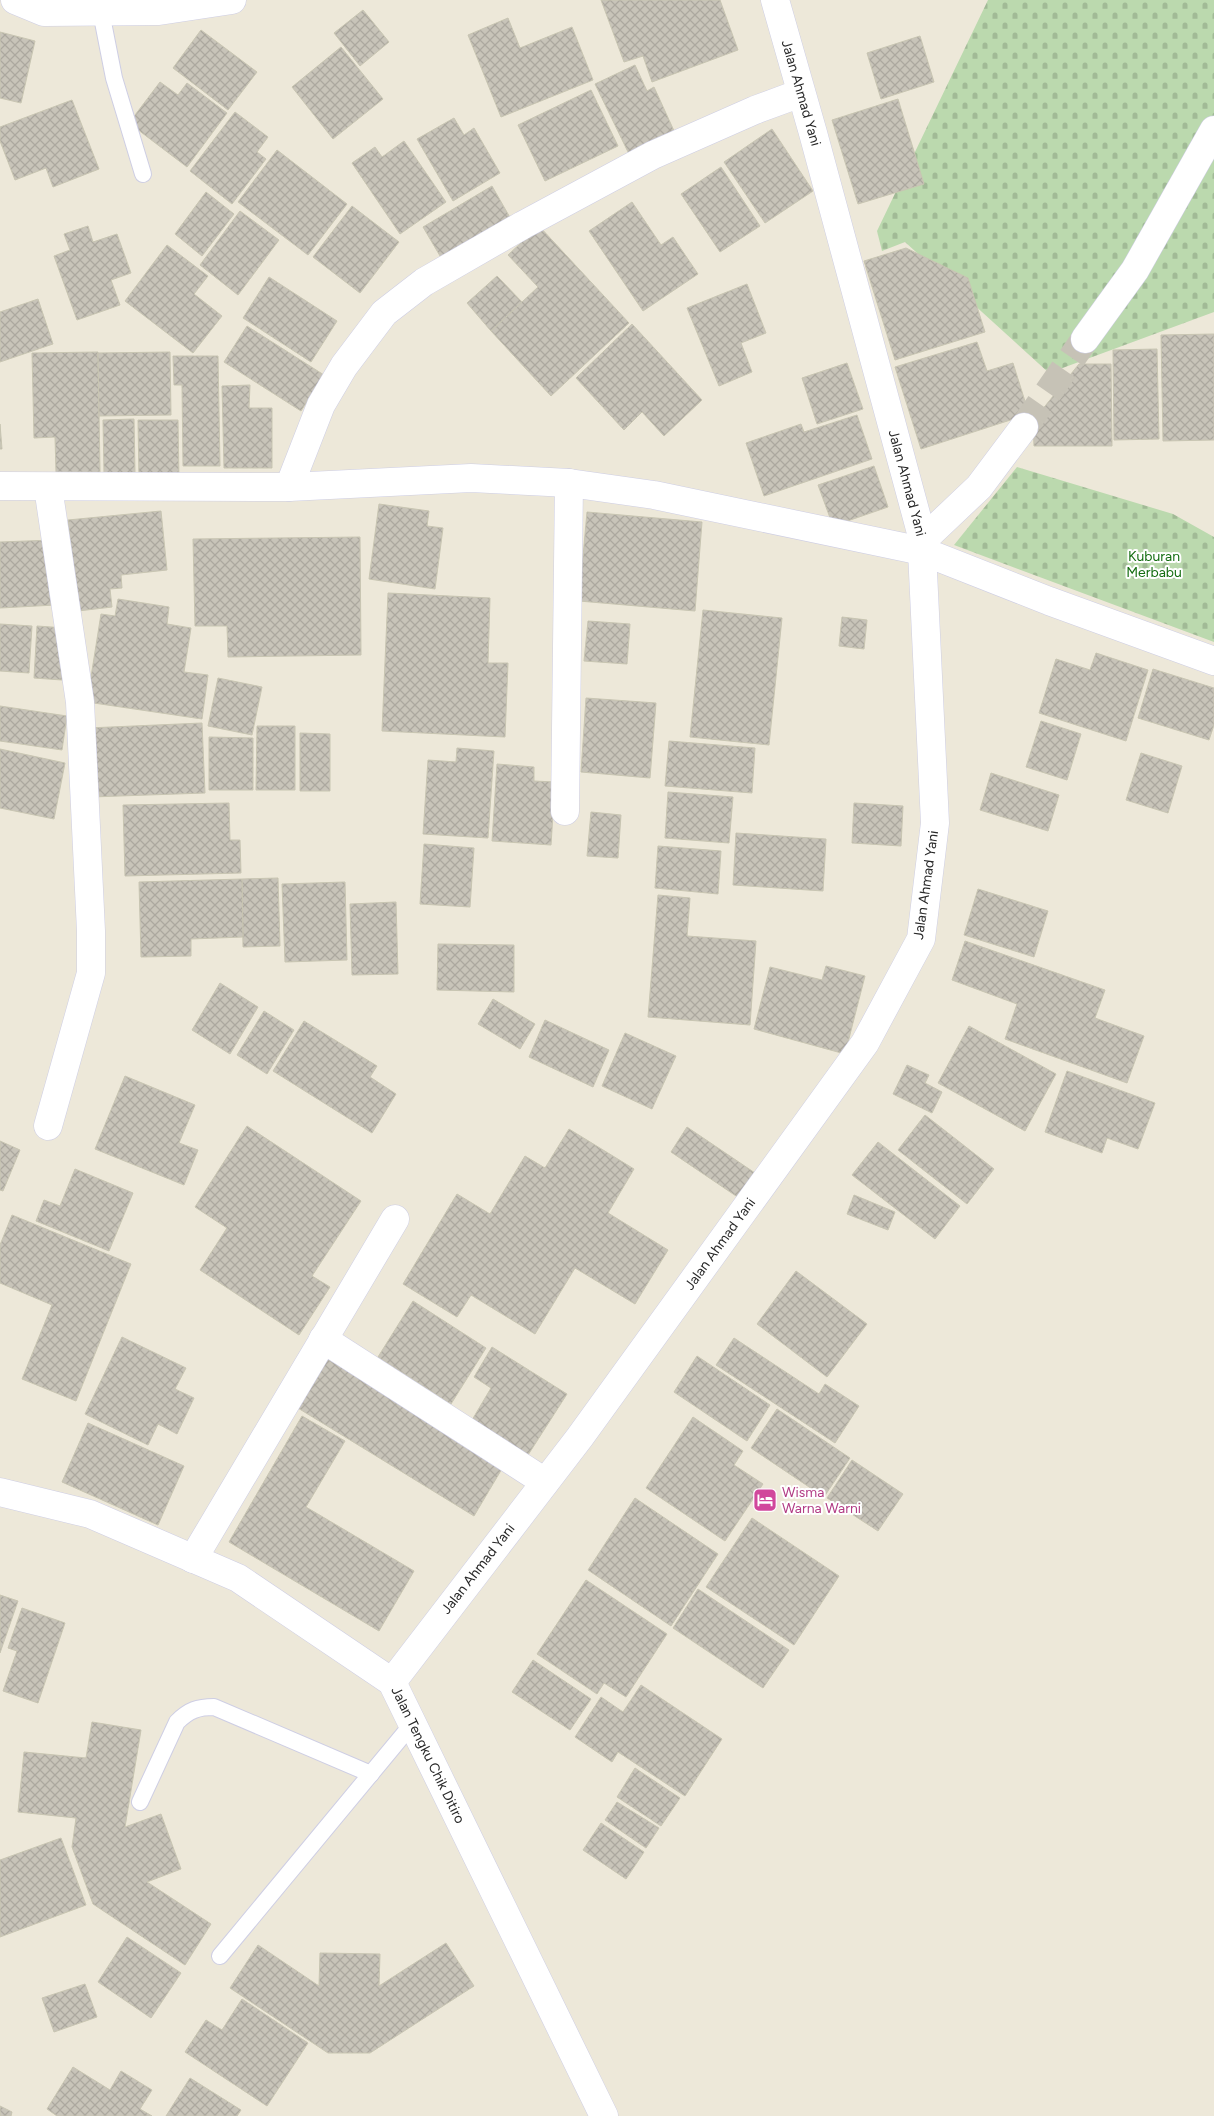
<svg xmlns="http://www.w3.org/2000/svg" width="1214" height="2116" font-family="Figtree,sans-serif">
<style>
.cemetery{fill:url(#cemetery-stones)}
.building{fill:url(#building-cross-hatch);stroke:#c8c5b2}
.lines{fill:none;stroke-linecap:round;stroke-linejoin:round}
.minor-tunnel{stroke:#c6c2b6;stroke-width:28;stroke-dasharray:28 14;stroke-linecap:butt}
.service-casing{stroke:#cecee4;stroke-width:18}
.minor-casing{stroke:#cecee4;stroke-width:29}
.tertiary-casing{stroke:#cecee4;stroke-width:29}
.secondary-casing{stroke:#cecee4;stroke-width:29}
.service{stroke:#fff;stroke-width:16}
.minor{stroke:#fff;stroke-width:28}
.tertiary{stroke:#fff;stroke-width:28}
.secondary{stroke:#fff;stroke-width:28}
.labels{text-anchor:middle;dominant-baseline:central;stroke-width:4;stroke-linejoin:round;paint-order:stroke}
.street-label{font-size:14px;fill:#292929;stroke:#fff}
.park-label{font-size:14px;fill:#146d11;stroke:#fff}
.hotel-label{font-size:14px;fill:#b23c85;stroke:#fff;text-anchor:start}
</style>
<defs>
<pattern id="cemetery-stones" width="16" height="16" patternUnits="userSpaceOnUse" patternTransform="scale(1.25)"><rect width="16" height="16" fill="#bbd9ae"/><path d="M2 7V4a2 2 0 0 1 4 0v3zM10 15v-3a2 2 0 0 1 4 0v3z" fill="#a1ba96"/></pattern>
<pattern id="building-cross-hatch" width="8" height="8" patternUnits="userSpaceOnUse" patternTransform="scale(1.25)"><rect width="8" height="8" fill="#c8c4b9"/><path d="M0 0l8 8M0 8l8-8" fill="none" stroke="#aca89f"/></pattern>
</defs>
<rect width="100%" height="100%" fill="#ede8d9"/>
<g class="cemetery">
<polygon points="988,0 1214,0 1214,312 1049,373 905,242 882,251 877,231"/>
<polygon points="1017,467 1173,514 1214,537 1214,642 954,545"/>
</g>
<g class="building">
<polygon points="601,0 720,0 738,50 652,82 643,56 624,62"/>
<polygon points="363,10 389,42 360,66 334,33"/>
<polygon points="508,18 520,48 572,27 593,80 501,117 468,35"/>
<polygon points="201,30 257,72 228,110 173,68"/>
<polygon points="0,32 35,41 21,103 0,98"/>
<polygon points="920,36 934,82 881,99 867,53"/>
<polygon points="341,47 383,99 333,139 292,87"/>
<polygon points="635,65 647,91 654,87 675,133 629,154 595,84"/>
<polygon points="160,82 178,95 187,83 227,113 187,167 129,123"/>
<polygon points="591,90 618,146 545,181 518,125"/>
<polygon points="898,99 924,184 858,204 832,120"/>
<polygon points="72,100 99,169 53,187 46,168 15,180 0,141 0,127"/>
<polygon points="235,112 268,137 257,152 266,159 232,204 190,171"/>
<polygon points="454,118 464,135 474,128 500,173 453,201 417,139"/>
<polygon points="772,129 813,191 765,223 724,162"/>
<polygon points="404,141 446,202 400,234 352,163 375,147 382,157"/>
<polygon points="277,150 347,204 308,255 238,202"/>
<polygon points="721,167 760,226 720,252 681,194"/>
<polygon points="492,186 512,221 443,261 423,227"/>
<polygon points="206,192 234,214 202,256 175,234"/>
<polygon points="632,202 661,245 673,237 698,274 643,311 589,231"/>
<polygon points="352,206 399,242 360,293 313,257"/>
<polygon points="240,211 279,240 238,295 200,265"/>
<polygon points="88,226 93,242 117,234 131,273 111,280 120,305 77,320 54,256 70,250 64,234"/>
<polygon points="539,226 629,323 551,396 491,331 538,287 508,255"/>
<polygon points="167,245 208,276 194,294 222,316 193,353 125,301"/>
<polygon points="906,248 968,278 985,332 895,360 864,261"/>
<polygon points="497,276 522,302 491,331 467,303"/>
<polygon points="269,277 337,321 311,362 243,318"/>
<polygon points="747,284 766,333 741,343 752,372 719,386 687,308"/>
<polygon points="38,299 53,344 0,362 0,312"/>
<polygon points="632,324 702,400 664,436 642,412 624,430 576,378"/>
<polygon points="247,326 324,375 301,411 224,362"/>
<polygon points="1214,334 1214,440 1163,441 1161,335"/>
<polygon points="977,342 987,371 1013,363 1029,414 921,449 895,367"/>
<polygon points="1157,349 1159,439 1114,440 1113,350"/>
<polygon points="98,352 100,472 56,472 55,437 34,438 32,353"/>
<polygon points="170,352 171,415 99,416 98,353"/>
<polygon points="173,356 218,356 220,466 183,466 182,385 174,385"/>
<polygon points="847,363 863,409 817,424 802,378"/>
<polygon points="1079,364 1111,364 1112,446 1034,446 1033,421"/>
<polygon points="250,385 249,408 272,408 272,468 224,468 222,386"/>
<polygon points="857,415 872,459 764,496 746,443 801,424 804,432"/>
<polygon points="134,419 135,473 104,473 103,420"/>
<polygon points="138,420 178,420 179,479 139,480"/>
<polygon points="0,424 2,449 0,449"/>
<polygon points="874,466 888,507 833,526 818,485"/>
<polygon points="379,504 429,511 427,526 443,528 435,589 369,579"/>
<polygon points="161,511 167,570 121,575 122,588 110,589 112,607 78,611 68,520"/>
<polygon points="587,512 702,522 695,611 579,601"/>
<polygon points="360,537 361,655 228,657 227,626 195,626 193,539"/>
<polygon points="53,540 55,605 0,608 0,542"/>
<polygon points="388,593 490,598 488,663 508,663 505,737 382,731"/>
<polygon points="118,599 169,607 167,624 191,628 184,672 208,675 202,719 87,702 101,614 115,616"/>
<polygon points="703,610 782,618 769,745 690,737"/>
<polygon points="842,617 867,620 864,649 839,646"/>
<polygon points="588,621 630,624 627,664 584,661"/>
<polygon points="0,624 32,626 29,673 0,671"/>
<polygon points="37,626 65,628 62,680 34,678"/>
<polygon points="1096,653 1148,670 1126,741 1039,713 1056,659 1090,670"/>
<polygon points="1153,669 1214,688 1214,725 1209,740 1138,718"/>
<polygon points="218,678 262,687 252,735 208,726"/>
<polygon points="586,698 656,703 650,778 581,772"/>
<polygon points="0,706 67,716 62,750 0,741"/>
<polygon points="1041,721 1081,734 1067,780 1026,767"/>
<polygon points="202,723 205,793 91,797 88,728"/>
<polygon points="257,726 295,726 295,790 256,790"/>
<polygon points="300,733 330,734 330,791 300,791"/>
<polygon points="209,737 253,738 253,790 209,790"/>
<polygon points="669,741 755,748 752,793 665,786"/>
<polygon points="457,748 494,751 488,838 423,834 428,760 456,762"/>
<polygon points="0,749 65,763 54,819 0,808"/>
<polygon points="1141,753 1182,766 1168,813 1126,800"/>
<polygon points="497,764 534,767 534,781 555,782 551,845 492,841"/>
<polygon points="991,773 1059,795 1048,831 980,810"/>
<polygon points="668,792 733,797 729,843 665,838"/>
<polygon points="229,803 230,840 240,840 241,873 125,876 123,805"/>
<polygon points="854,803 903,806 901,846 852,843"/>
<polygon points="591,812 621,815 618,858 587,856"/>
<polygon points="736,833 826,839 823,891 733,885"/>
<polygon points="424,844 474,848 470,907 420,904"/>
<polygon points="658,846 721,851 718,894 655,888"/>
<polygon points="278,878 280,946 243,947 242,879"/>
<polygon points="242,879 243,937 191,939 191,956 141,957 139,882"/>
<polygon points="345,882 347,960 285,962 282,884"/>
<polygon points="978,889 1048,911 1034,957 964,935"/>
<polygon points="658,895 690,898 687,936 756,941 750,1025 648,1017"/>
<polygon points="396,902 398,974 352,975 350,904"/>
<polygon points="965,941 1105,990 1095,1018 1144,1036 1127,1083 1005,1039 1017,1004 952,980"/>
<polygon points="438,944 514,945 514,992 437,990"/>
<polygon points="826,966 865,976 845,1054 754,1029 770,967 822,980"/>
<polygon points="220,983 258,1007 230,1054 192,1030"/>
<polygon points="493,999 535,1024 520,1049 478,1024"/>
<polygon points="264,1011 294,1030 267,1074 237,1055"/>
<polygon points="545,1020 609,1050 593,1087 529,1057"/>
<polygon points="304,1021 377,1066 370,1077 396,1094 372,1133 273,1071"/>
<polygon points="969,1026 1056,1074 1025,1131 938,1083"/>
<polygon points="625,1033 676,1056 652,1109 602,1086"/>
<polygon points="907,1065 929,1075 925,1083 942,1092 932,1113 893,1094"/>
<polygon points="1067,1071 1155,1103 1138,1149 1107,1138 1102,1153 1045,1132"/>
<polygon points="125,1076 195,1105 179,1143 198,1150 184,1185 95,1149"/>
<polygon points="925,1115 994,1169 967,1204 898,1150"/>
<polygon points="247,1126 361,1201 312,1276 330,1287 299,1335 200,1270 227,1228 195,1207"/>
<polygon points="687,1127 755,1173 739,1198 671,1152"/>
<polygon points="569,1129 634,1169 608,1213 668,1250 635,1304 575,1268 535,1334 471,1295 457,1317 403,1284 457,1194 490,1214 525,1156 545,1168"/>
<polygon points="0,1141 20,1150 3,1191 0,1190"/>
<polygon points="878,1142 960,1206 935,1239 852,1175"/>
<polygon points="75,1169 133,1193 109,1251 36,1221 44,1200 60,1206"/>
<polygon points="854,1195 895,1212 888,1230 847,1214"/>
<polygon points="12,1215 131,1264 76,1401 22,1379 52,1305 0,1283 0,1245"/>
<polygon points="796,1271 867,1324 827,1377 757,1324"/>
<polygon points="413,1301 486,1348 451,1404 378,1357"/>
<polygon points="122,1337 186,1368 175,1389 194,1398 177,1434 158,1424 148,1445 85,1414"/>
<polygon points="734,1338 819,1394 825,1384 859,1406 835,1443 716,1365"/>
<polygon points="492,1347 567,1394 528,1455 472,1420 491,1388 474,1377"/>
<polygon points="323,1356 503,1467 474,1516 293,1405"/>
<polygon points="697,1356 770,1405 747,1441 674,1392"/>
<polygon points="777,1409 850,1458 824,1497 751,1448"/>
<polygon points="302,1416 345,1441 306,1507 414,1571 379,1631 229,1542"/>
<polygon points="693,1417 743,1451 734,1465 763,1484 725,1541 646,1488"/>
<polygon points="88,1423 184,1466 158,1525 62,1482"/>
<polygon points="852,1460 903,1494 878,1531 827,1498"/>
<polygon points="635,1498 718,1554 671,1626 588,1570"/>
<polygon points="752,1518 839,1576 794,1645 706,1587"/>
<polygon points="586,1580 667,1634 626,1697 604,1683 597,1694 537,1654"/>
<polygon points="698,1589 789,1650 763,1688 673,1628"/>
<polygon points="0,1595 18,1601 0,1653"/>
<polygon points="22,1608 65,1623 38,1703 3,1691 17,1651 8,1648"/>
<polygon points="533,1660 591,1699 570,1730 512,1692"/>
<polygon points="641,1685 722,1739 685,1796 618,1752 612,1762 575,1737 601,1697 623,1712"/>
<polygon points="92,1722 141,1730 125,1827 161,1814 181,1869 147,1882 211,1924 185,1965 93,1904 72,1847 76,1818 18,1812 24,1752 86,1758"/>
<polygon points="635,1768 680,1798 661,1826 617,1797"/>
<polygon points="617,1802 659,1828 646,1848 605,1820"/>
<polygon points="601,1823 644,1852 626,1879 583,1850"/>
<polygon points="61,1838 86,1905 0,1937 0,1860"/>
<polygon points="127,1937 181,1973 151,2018 98,1982"/>
<polygon points="446,1943 474,1986 370,2053 328,2053 230,1988 258,1945 319,1986 320,1953 380,1954 379,1986"/>
<polygon points="85,1984 97,2017 54,2032 42,1998"/>
<polygon points="242,1999 308,2043 267,2106 185,2052 206,2020 222,2030"/>
<polygon points="73,2067 110,2090 121,2071 152,2090 140,2109 152,2116 57,2116 47,2109"/>
<polygon points="190,2078 241,2110 237,2116 166,2116"/>
<polygon points="0,2106 12,2112 11,2116 0,2116"/>
</g>
<g class="lines">
<polyline class="minor-tunnel" points="1024,427 1085,339"/>
<g class="service-casing">
<g id="service">
<polyline points="101,12 114,78 143,174"/>
<path d="M140 1802 177 1722C189 1710 198 1707 214 1707L371 1774"/>
<polyline points="220,1956 413,1723"/>
</g>
</g>
<g class="minor-casing">
<g id="minor">
<polyline points="15,0 44,12 159,11 232,0"/>
<polyline points="1085,339 1135,270 1214,130"/>
<polyline points="0,486 289,487 471,478 569,483 654,495 922,551 1049,601 1214,661"/>
<polyline points="289,487 321,405 344,366 384,313 424,282 523,225 653,155 755,110 801,93"/>
<polyline points="923,540 979,487 1024,427"/>
<polyline points="565,811 569,483"/>
<polyline points="48,1126 91,973 91,931 80,702 48,487"/>
<polyline points="323,1339 545,1482"/>
<polyline points="193,1559 395,1219"/>
</g>
</g>
<g class="tertiary-casing">
<polyline id="tertiary" points="392,1682 580,1437 865,1043 921,939 935,823 922,551 923,540 813,133 775,0"/>
</g>
<g class="secondary-casing">
<polyline id="secondary" points="0,1492 90,1514 238,1578 392,1682 604,2116"/>
</g>
<use href="#service" class="service"/>
<use href="#minor" class="minor"/>
<use href="#tertiary" class="tertiary"/>
<use href="#secondary" class="secondary"/>
</g>
<defs>
<g id="hotel-square" transform="scale(1.25)"><rect x="-9" y="-9" width="18" height="18" rx="4" fill="#d1479c" stroke="#fff"/><path d="M-6-4.5h1.5V1H6V5H4.5V3h-9V5H-6ZM-4 0a1.8 1.8 0 1 1 3.6 0ZM.5 0V-2.5h3Q6-2.5 6 0Z" fill="#fff"/></g>
</defs>
<g fill-rule="evenodd">
<use href="#hotel-square" x="765" y="1500"/>
</g>
<g class="labels">
<g class="street-label">
<text transform="translate(801 93) rotate(74)">Jalan Ahmad Yani</text>
<text transform="translate(907 483) rotate(75)">Jalan Ahmad Yani</text>
<text transform="translate(926 885) rotate(-82)">Jalan Ahmad Yani</text>
<text transform="translate(720 1244) rotate(-54)">Jalan Ahmad Yani</text>
<text transform="translate(478 1569) rotate(-52)">Jalan Ahmad Yani</text>
<text transform="translate(428 1755) rotate(64)">Jalan Tengku Chik Ditiro</text>
</g>
<g class="park-label">
<text x="1154" y="556">Kuburan<tspan x="1154" dy="16">Merbabu</tspan></text>
</g>
<g class="hotel-label">
<text x="782" y="1492">Wisma<tspan x="782" dy="16">Warna Warni</tspan></text>
</g>
</g>
</svg>
